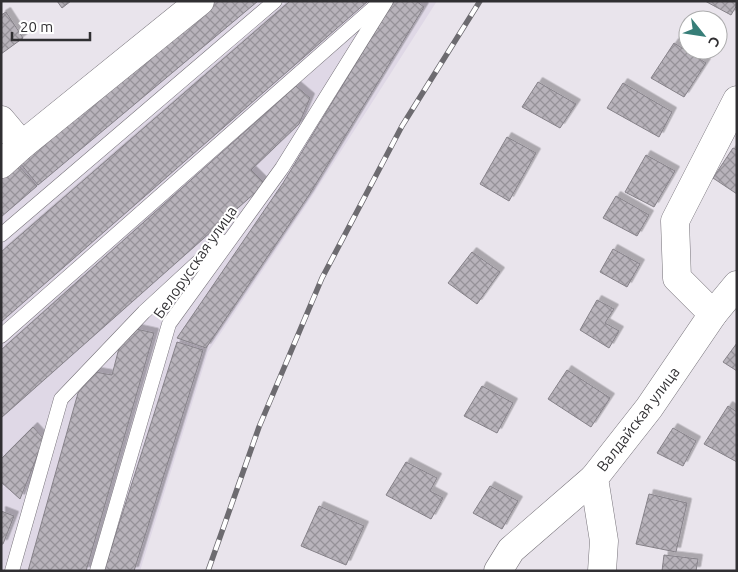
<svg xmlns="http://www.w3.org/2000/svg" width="738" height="572" font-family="Ubuntu,sans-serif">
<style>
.built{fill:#dfd8e6}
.building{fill:url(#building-cross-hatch);stroke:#868289;filter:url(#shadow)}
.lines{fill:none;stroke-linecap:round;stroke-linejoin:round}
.service-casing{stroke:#767279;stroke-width:15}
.minor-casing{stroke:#767279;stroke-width:29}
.service{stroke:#fff;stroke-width:14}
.minor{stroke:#fff;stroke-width:28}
.rail-casing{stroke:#6d6b70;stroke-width:5.5}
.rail{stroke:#fff;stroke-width:4;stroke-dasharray:11;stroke-linecap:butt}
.labels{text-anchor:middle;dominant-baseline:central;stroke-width:4;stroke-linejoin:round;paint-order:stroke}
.street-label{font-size:15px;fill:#302f32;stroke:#fff}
</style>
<defs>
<pattern id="building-cross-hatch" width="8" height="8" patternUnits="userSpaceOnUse" patternTransform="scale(1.25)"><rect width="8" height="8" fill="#b8b3bb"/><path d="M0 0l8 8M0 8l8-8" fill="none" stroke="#969299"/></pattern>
<filter id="shadow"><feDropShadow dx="4.5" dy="-4.5" stdDeviation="0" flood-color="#0004"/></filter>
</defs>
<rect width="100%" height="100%" fill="#e9e4ec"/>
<polygon class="built" points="210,1 437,1 311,198 208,352 140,571 1,571 1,177"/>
<g class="building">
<polygon points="57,1 71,1 62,8"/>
<polygon points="214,1 258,1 38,185 20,163"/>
<polygon points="290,1 368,1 1,322 1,252"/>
<polygon points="394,1 416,1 424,7 309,195 206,348 177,338 283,183"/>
<polygon points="705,1 737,1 737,5 731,15"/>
<polygon points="6,12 23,38 1,54 1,15"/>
<polygon points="674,43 706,63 684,97 651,78"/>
<polygon points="538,82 576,104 560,128 522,107"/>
<polygon points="623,83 672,112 659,137 607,108"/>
<polygon points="296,86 310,98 299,124 251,170 265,184 1,418 1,350"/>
<polygon points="507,137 536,153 509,201 480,184"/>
<polygon points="733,148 737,150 737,194 713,178"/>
<polygon points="646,155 675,171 654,207 625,192"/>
<polygon points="18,165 37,186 1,217 1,179"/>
<polygon points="616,196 649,215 637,236 603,218"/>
<polygon points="613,249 640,264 627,287 600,272"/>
<polygon points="472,252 500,272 477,304 448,283"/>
<polygon points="597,300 614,309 605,323 619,331 609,348 580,330"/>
<polygon points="136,329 154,333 86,571 28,571 78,393 95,372 112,375 119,348"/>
<polygon points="177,342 203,350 134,571 104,571"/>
<polygon points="737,343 737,371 723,362"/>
<polygon points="567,370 610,398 591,427 548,399"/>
<polygon points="482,386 513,403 497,433 464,416"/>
<polygon points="728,406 737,412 737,462 704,444"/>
<polygon points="33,427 44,439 20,499 1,482 1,459"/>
<polygon points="673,428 696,441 683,466 657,453"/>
<polygon points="406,462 437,478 430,491 443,498 431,519 386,495"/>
<polygon points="490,486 518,501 502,529 473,513"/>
<polygon points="649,494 687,503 676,552 636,544"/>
<polygon points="319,506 364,526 346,565 301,546"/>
<polygon points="1,511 14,516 3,544 1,544"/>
<polygon points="664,555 698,559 696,571 662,571"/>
</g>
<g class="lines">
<g class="service-casing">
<g id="service">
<polyline points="1,235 275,1"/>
<polyline points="1,336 379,3"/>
<polyline points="12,571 61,399 144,312 221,241"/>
<polyline points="97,571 169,324 282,168 386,1"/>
</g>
</g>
<g class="minor-casing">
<g id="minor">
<polyline points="1,120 22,145"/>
<polyline points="1,164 22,145 200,1"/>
<polyline points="713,314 677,278 675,221 737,100"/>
<polyline points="498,571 511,550 594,478"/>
<polyline points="602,571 604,541 594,478 649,408 713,314 737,285"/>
</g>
</g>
<use href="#service" class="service"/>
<use href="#minor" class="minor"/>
<g class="rail-casing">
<polyline id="rail" points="208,571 259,427 322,278 402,126 480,1"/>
</g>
<use href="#rail" class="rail"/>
</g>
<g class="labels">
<g class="street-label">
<text transform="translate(195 262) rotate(-55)">Белорусская улица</text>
<text transform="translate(638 419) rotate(-53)">Валдайская улица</text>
</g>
</g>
<rect width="738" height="572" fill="none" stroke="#302f32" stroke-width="5"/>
<g transform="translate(703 35) rotate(120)"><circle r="24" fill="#ffffff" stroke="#acacad"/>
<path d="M0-4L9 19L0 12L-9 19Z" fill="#377e78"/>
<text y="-8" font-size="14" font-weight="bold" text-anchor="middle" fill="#302f32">С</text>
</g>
<path d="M12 32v8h78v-8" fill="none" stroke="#302f32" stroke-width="2.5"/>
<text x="20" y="32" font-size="15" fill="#302f32" stroke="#ffffff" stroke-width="4" paint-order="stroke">20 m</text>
</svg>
